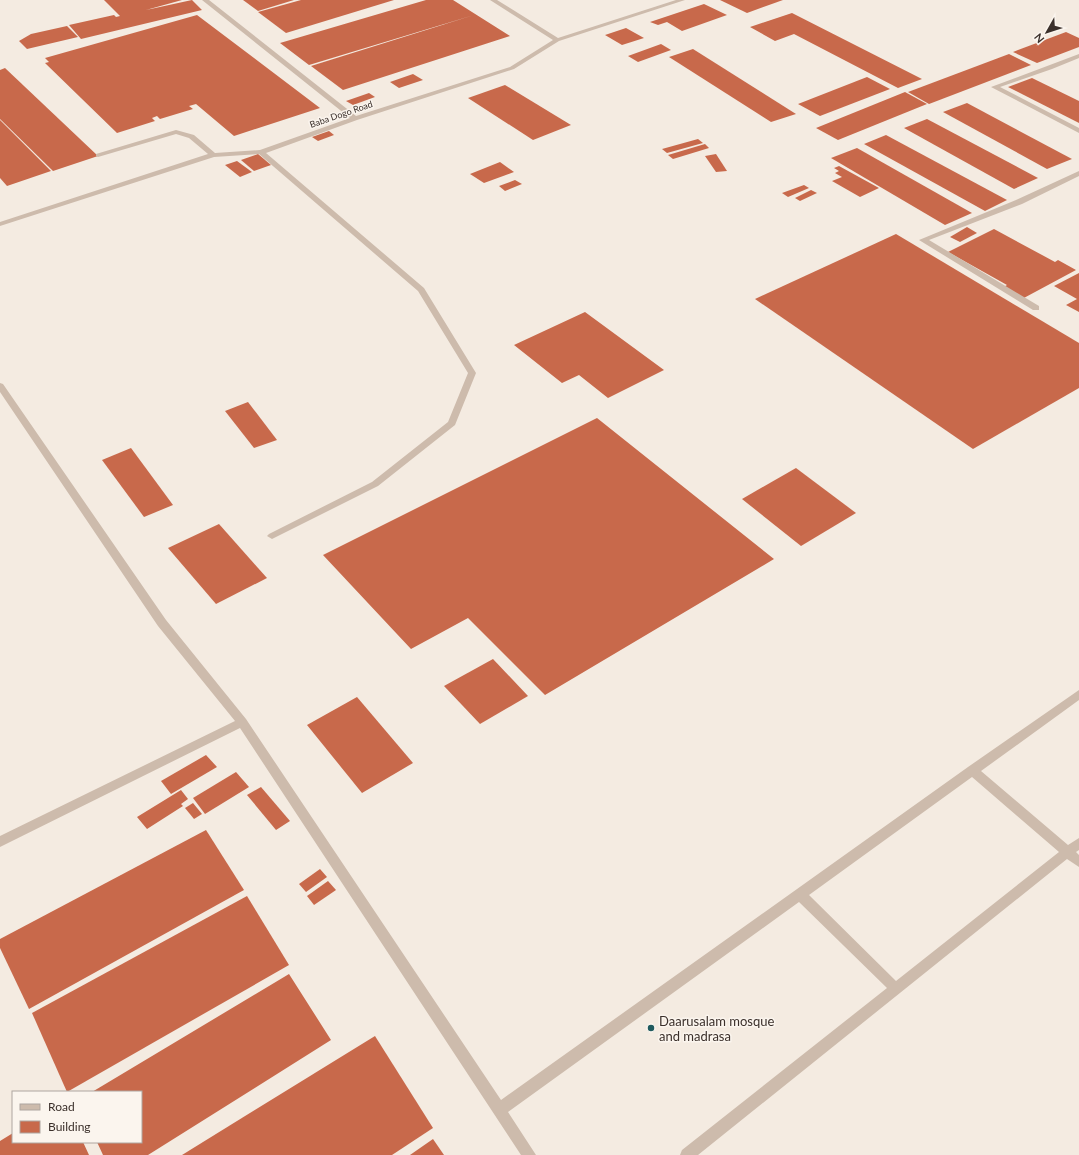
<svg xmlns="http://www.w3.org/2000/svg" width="1079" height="1155" font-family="Lato,sans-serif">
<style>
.building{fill:#c8694b}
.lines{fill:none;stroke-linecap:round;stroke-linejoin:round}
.minor{fill:#cdbbac;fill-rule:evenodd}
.poi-dot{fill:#1f5a5e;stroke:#fbf5ee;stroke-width:1.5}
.labels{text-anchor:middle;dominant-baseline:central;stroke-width:3;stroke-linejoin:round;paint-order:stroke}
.far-street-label{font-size:9px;fill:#3b302b;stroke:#fbf5ee}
.near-poi-label{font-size:13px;fill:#3b302b;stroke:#fbf5ee;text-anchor:start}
</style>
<rect width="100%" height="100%" fill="#f4ebe1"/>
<g class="building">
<polygon points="104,0 182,0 146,10 192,0 202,10 81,39 69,25 114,15 116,17 120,16"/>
<polygon points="243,0 294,0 258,11"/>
<polygon points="301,0 394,0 286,33 258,12"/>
<polygon points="426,0 453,0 510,36 343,90 311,66 474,15 309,65 280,43"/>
<polygon points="720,0 783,0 747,13"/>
<polygon points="704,4 727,15 682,31 667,22 658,25 650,22"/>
<polygon points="792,13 922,79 898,88 794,34 775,41 750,27"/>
<polygon points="197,15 320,108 234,136 196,104 189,106 193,109 160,119 157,116 152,118 155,121 117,133 45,63 49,62 45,58"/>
<polygon points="67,26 78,37 27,49 19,41 31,34"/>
<polygon points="626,28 644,38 622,45 605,35"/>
<polygon points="1066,32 1079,38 1079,47 1037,63 1013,52"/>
<polygon points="661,44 671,50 638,62 628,56"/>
<polygon points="693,49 796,114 771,122 669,57"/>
<polygon points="1009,54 1031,65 929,104 908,92"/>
<polygon points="5,68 98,156 53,171 0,119 0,70"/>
<polygon points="413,74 423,80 399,88 390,82"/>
<polygon points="867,77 890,89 820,116 798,104"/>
<polygon points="1032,78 1079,101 1079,123 1008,87"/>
<polygon points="505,85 571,125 533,140 468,98"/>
<polygon points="905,92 927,104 838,140 816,128"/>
<polygon points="369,93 375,97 353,105 346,101"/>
<polygon points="967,103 1072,159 1047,169 943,112"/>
<polygon points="927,119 1038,178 1014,189 904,128"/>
<polygon points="0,120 51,171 7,186 0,178"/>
<polygon points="329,131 334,135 318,141 312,137"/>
<polygon points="886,135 1007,200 985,211 864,144"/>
<polygon points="698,139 703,143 667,153 662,149"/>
<polygon points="705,144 709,148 673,159 668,155"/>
<polygon points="857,148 972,213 945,225 831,158"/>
<polygon points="258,154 271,165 254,171 241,160"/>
<polygon points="716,154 727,171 716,172 705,156"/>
<polygon points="237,161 252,172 240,177 225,165"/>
<polygon points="500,162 514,172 484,183 470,174"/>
<polygon points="839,166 879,188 860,197 832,181 842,177 835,173 839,171 834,168"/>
<polygon points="515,180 522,184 505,191 499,186"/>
<polygon points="804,185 809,188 788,197 782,193"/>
<polygon points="811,190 817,193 800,201 795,198"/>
<polygon points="967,227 977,233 960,242 950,237"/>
<polygon points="994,229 1055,262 1058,260 1076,270 1022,299 1002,288 1007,285 948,252"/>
<polygon points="896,234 1079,343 1079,388 973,449 755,299"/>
<polygon points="1079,273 1079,312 1066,305 1077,299 1054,286"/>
<polygon points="585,312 664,370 608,398 579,375 562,383 514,345"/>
<polygon points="248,402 277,440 254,448 225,411"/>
<polygon points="597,418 774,559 545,695 468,618 411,649 323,555"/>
<polygon points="131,448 173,505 144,517 102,460"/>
<polygon points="796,468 856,513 801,546 742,499"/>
<polygon points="219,524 267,578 216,604 168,548"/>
<polygon points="493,659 528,696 480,724 444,686"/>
<polygon points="357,697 413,763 362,793 307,725"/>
<polygon points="206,755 217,767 171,794 161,781"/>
<polygon points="236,772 249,787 205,814 193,798"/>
<polygon points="261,787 290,821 276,830 247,795"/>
<polygon points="181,790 188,799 181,804 183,806 147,829 137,817"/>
<polygon points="193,803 202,814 194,819 185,808"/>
<polygon points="206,830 244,890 29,1009 0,948 0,939"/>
<polygon points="320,869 327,877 306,892 299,884"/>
<polygon points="328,881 336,890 314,905 307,896"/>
<polygon points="247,896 289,965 67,1092 32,1013"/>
<polygon points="289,974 331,1040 148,1155 103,1155 97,1142 141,1142 141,1092 92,1092"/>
<polygon points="375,1036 433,1128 392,1155 182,1155"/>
<polygon points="13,1133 13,1142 83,1142 89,1155 0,1155 0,1141"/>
<polygon points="433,1139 444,1155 410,1155"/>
</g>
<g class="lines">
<g class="minor">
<polygon points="202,0 209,0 356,116 510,67 553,40 490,0 497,0 558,38 676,0 685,0 559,41 514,69 357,120 266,153 424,288 476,373 455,425 378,486 272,539 267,536 269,534 372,482 448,422 468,373 418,291 259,154 214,157 0,226 0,222 208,154 189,138 176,134 98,157 96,156 96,154 176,130 194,135 215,153 260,150 350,118"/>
<polygon points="1079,54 1079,58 1052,69 1000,87 1079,128 1079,133 991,87"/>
<polygon points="1079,171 1079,176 1022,204 929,240 1039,306 1039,310 1033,310 919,240 1016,200"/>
<path d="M0 383 3 384 166 620 246 719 501 1100 968 767 1079 690V700L981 771 1068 845 1079 838V850L1076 852 1079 855V867L1067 859 698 1155H680L682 1150 887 988 799 902 508 1112 536 1155H521L240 728 0 847V836L235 721 158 626 0 392ZM972 777 1059 852 896 981 809 895Z"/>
</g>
</g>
<circle class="poi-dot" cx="651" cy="1028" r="4"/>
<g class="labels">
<g class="far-street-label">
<text transform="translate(341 114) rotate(-19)">Baba Dogo Road</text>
</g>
<g class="near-poi-label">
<text x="659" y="1021">Daarusalam mosque<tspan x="659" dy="15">and madrasa</tspan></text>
</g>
</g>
<rect x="12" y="1091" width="130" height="52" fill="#fbf5ee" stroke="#aea6a0"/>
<rect x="20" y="1104" width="20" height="6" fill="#cdbbac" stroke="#aea6a0"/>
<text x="48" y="1111" font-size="12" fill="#3b302b">Road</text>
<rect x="20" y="1121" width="20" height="12" fill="#c8694b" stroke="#aea6a0"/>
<text x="48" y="1131" font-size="12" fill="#3b302b">Building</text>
<g transform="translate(1047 32) rotate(231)" stroke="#fbf5ee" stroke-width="3" paint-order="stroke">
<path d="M0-3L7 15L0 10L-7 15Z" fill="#3b302b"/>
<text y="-6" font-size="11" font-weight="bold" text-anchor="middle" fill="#3b302b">N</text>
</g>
</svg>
